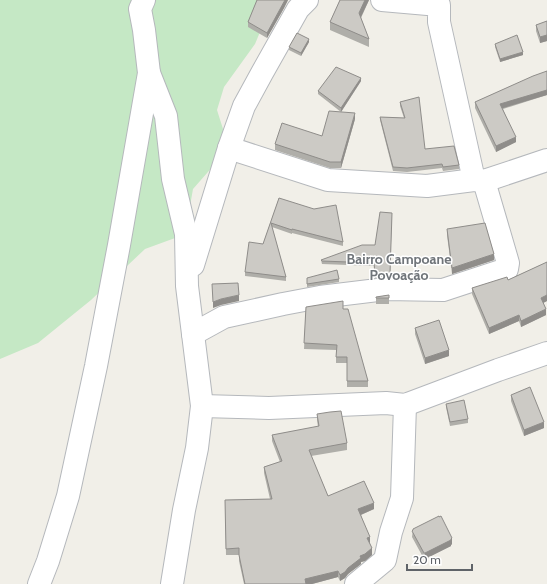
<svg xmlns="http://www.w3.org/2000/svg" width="547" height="584" font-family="Cabin,sans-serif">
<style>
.green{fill:#c5e8c5}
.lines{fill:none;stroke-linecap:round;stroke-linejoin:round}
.minor-casing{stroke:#b5b8bc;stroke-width:24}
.minor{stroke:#fff;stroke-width:22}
.wall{fill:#afaea9}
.shaded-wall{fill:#8f8d8a}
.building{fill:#cccac5;stroke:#8f8d8a}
.labels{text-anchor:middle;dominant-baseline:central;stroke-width:3;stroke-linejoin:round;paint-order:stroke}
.neighbourhood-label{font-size:14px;font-weight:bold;fill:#70757a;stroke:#fff}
</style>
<rect width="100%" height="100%" fill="#f1efe8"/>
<polygon class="green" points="0,0 260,0 260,32 255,44 224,87 217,110 229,148 193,189 190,206 186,234 145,249 91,300 38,343 0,359"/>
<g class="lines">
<g class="minor-casing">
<g id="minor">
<polyline points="382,0 439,5 439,22 474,180"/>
<polyline points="149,73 166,116 173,179 186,234 187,286 202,406 197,448 184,510 172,584"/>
<polyline points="229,148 328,180 427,186 474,180 484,181 547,160"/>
<polyline points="193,265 229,148 244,106 262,73 298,9 307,0"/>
<polyline points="193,334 224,317 283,304 320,297 386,289 443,290 507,269 508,263 484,181"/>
<polyline points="202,406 269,408 386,403 405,405 498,370 547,353"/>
<polyline points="39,584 48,561 68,496 96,366 119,245 149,73 144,30 140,9 144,0"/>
<polyline points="356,584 385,560 391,532 402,498 405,405"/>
</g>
</g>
<use href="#minor" class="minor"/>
</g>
<g class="wall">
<polygon points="257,0 288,0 284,8 267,38 248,27 248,22"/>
<polygon points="340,0 369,0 361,18 369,39 369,47 330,30 330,22"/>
<polygon points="547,21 547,41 540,43 536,31 536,25"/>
<polygon points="309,42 301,56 289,50 289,47"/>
<polygon points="495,44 523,55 500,62 495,47"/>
<polygon points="547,71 547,95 503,109 516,142 496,152 475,108 475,102"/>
<polygon points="361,81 341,112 318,94 318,91"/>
<polygon points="400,102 425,149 459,165 459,169 443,171 442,168 407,172 393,171 380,120 380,117 404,118 400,106"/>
<polygon points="355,119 341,168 330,168 275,150 275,144 322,136"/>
<polygon points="279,198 343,242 343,246 292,233 292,234 272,227 286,277 286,281 245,276 245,272 263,244"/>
<polygon points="392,213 390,277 375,278 374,266 322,264 321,260 375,245"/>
<polygon points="447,229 494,260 452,274 447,235"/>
<polygon points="547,262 547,301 543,303 546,315 521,327 519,321 489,334 472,294 472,288 508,280"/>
<polygon points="307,278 339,279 339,282 307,287"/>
<polygon points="389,295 389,304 376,304 376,297"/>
<polygon points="306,307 343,309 368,381 368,387 347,387 347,363 336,363 336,350 304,349"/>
<polygon points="415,328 449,356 425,364 415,334"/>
<polygon points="511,395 544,428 524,436 511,401"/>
<polygon points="446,404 468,419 468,423 450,426 446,407"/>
<polygon points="317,414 347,443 347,450 311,456 328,496 374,509 361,515 370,543 372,555 365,561 361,562 361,564 348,574 345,578 340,581 338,577 312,584 244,584 239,561 239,555 226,555 225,500 270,499 264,473 264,467 280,462 272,441 272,435 318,427 317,420"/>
<polygon points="413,529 452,544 451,545 451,546 425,559 424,559 412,537"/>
</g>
<g class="shaded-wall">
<polygon points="285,0 288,0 284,8 267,38 267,33"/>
<polygon points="365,0 369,0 359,21 359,13"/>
<polygon points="547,35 547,41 540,43 540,37"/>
<polygon points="309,39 309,42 301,56 301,53"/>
<polygon points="523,52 523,55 500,62 500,59"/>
<polygon points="361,78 361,81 341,112 341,108"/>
<polygon points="547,90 547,95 500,109 500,104"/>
<polygon points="355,113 355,119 341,168 341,162"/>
<polygon points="516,137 516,142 496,152 496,146"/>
<polygon points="494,254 494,260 452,274 452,268"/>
<polygon points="239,295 239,301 221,305 213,308 213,302 221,299"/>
<polygon points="547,295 547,301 541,304 541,298"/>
<polygon points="546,309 546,315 521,327 521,321"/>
<polygon points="519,315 519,321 489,334 489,328"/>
<polygon points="449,350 449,356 425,364 425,358"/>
<polygon points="544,422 544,428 524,436 524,430"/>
<polygon points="374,503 374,509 358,516 358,509"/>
<polygon points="370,537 370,543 367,544 367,538"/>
<polygon points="452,538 452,544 451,545 451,546 425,559 425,553"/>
<polygon points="372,548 372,555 365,561 361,562 361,564 348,574 345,578 340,581 340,575 348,568 360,556"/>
<polygon points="338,571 338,577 312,584 305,584 305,579"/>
</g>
<g class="building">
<polygon points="257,0 285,0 267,33 248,22"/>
<polygon points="340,0 365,0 359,13 369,39 330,22"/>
<polygon points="547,21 547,35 540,37 536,25"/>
<polygon points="297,33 309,39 301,53 289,47"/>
<polygon points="517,35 523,52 500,59 495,44"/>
<polygon points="336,67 361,78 341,108 318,91"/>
<polygon points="547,71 547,90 500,104 516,137 496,146 475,102 533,76"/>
<polygon points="419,97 425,149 454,146 459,165 443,167 442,164 407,168 393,167 380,117 405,118 400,102"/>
<polygon points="329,111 355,113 341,162 330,162 275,144 282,123 322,136"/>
<polygon points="279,198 314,209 336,205 343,242 292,229 292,230 271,223 286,277 245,272 249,242 263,244"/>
<polygon points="380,212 392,213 390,273 375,275 374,263 322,261 321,260 362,245 375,245"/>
<polygon points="485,223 494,254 452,268 447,229"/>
<polygon points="547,262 547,295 541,298 546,309 521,321 519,315 489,328 472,288 507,277 508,280"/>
<polygon points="337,270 339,279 307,284 307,278"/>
<polygon points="238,283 239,295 221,299 213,302 212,284"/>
<polygon points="389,295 389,298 376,298 376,297"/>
<polygon points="343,301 343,309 348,309 368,381 347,381 347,357 336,357 337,345 304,343 306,307"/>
<polygon points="439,320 449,350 425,358 415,328"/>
<polygon points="530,387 544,422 524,430 511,395"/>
<polygon points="464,400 468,419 450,422 446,404"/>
<polygon points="341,411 347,443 309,450 328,496 364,481 374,503 358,509 370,537 367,538 372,548 365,554 360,556 361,558 348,568 345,572 340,575 338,571 305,579 306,584 245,584 239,555 239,548 226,549 225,500 272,499 264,467 282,461 272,435 319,426 317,414 330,412"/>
<polygon points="439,516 439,517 441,516 452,538 451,539 451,540 425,553 424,553 412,531 413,530 413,529"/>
</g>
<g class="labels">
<g class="neighbourhood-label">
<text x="399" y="259">Bairro Campoane<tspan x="399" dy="16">Povoação</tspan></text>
</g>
</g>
<path d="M407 564v6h65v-6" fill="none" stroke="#5f6368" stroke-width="2"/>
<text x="413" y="564" font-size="12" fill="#5f6368" stroke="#ffffff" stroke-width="3" paint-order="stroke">20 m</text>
</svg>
